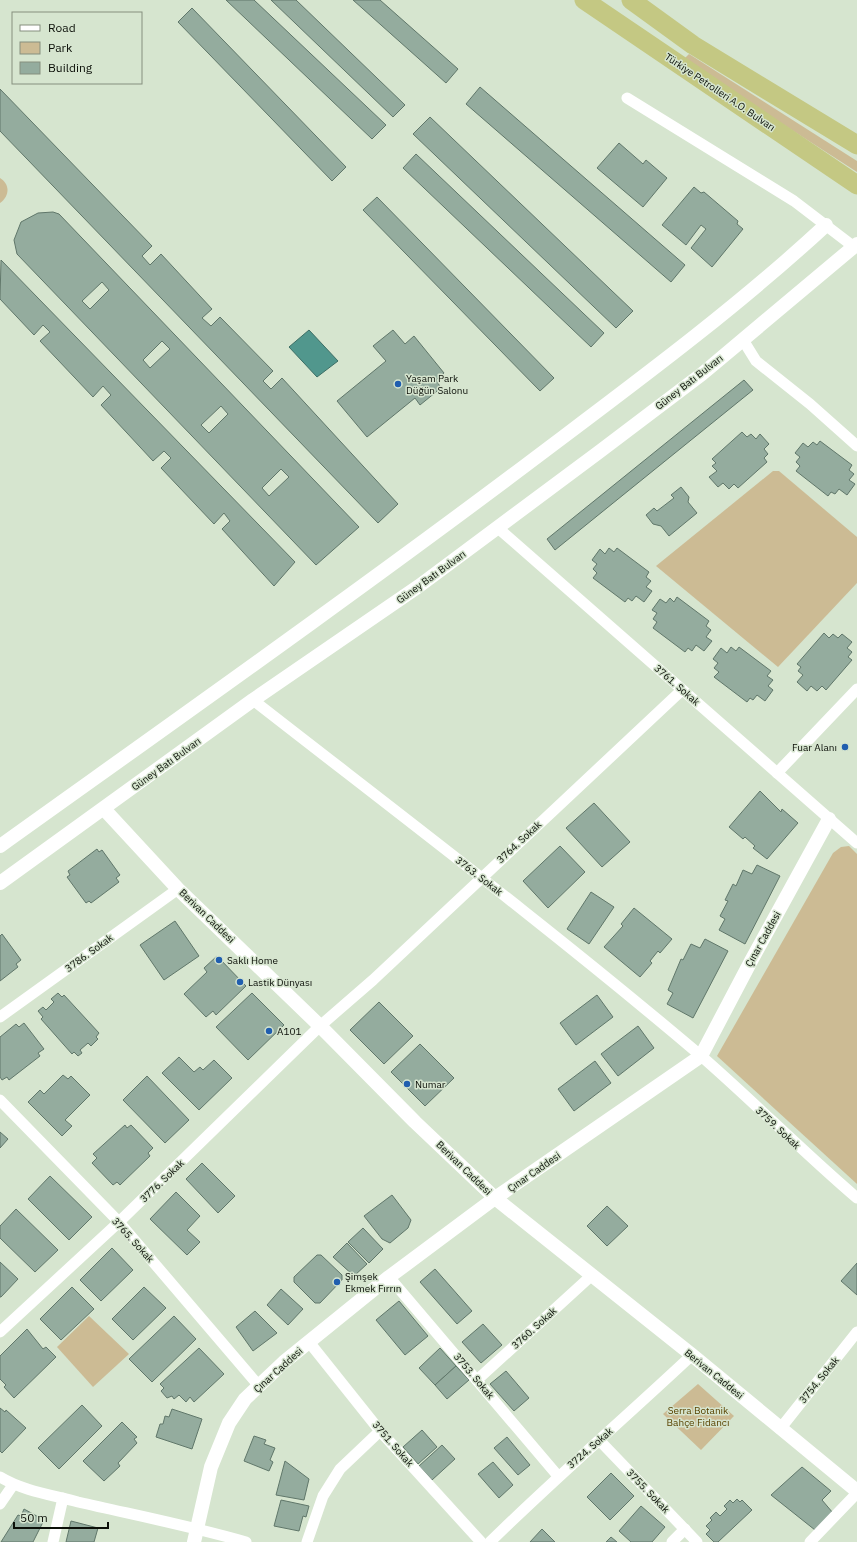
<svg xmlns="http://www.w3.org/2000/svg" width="857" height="1542" font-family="'IBM Plex Sans',sans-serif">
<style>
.green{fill:#ccbb94}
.water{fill:#51978d;stroke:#3c6e65}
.building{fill:#94ac9e;stroke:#60776a;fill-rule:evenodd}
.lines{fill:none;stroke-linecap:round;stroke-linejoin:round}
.minor{stroke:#fff;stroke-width:11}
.tertiary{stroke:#fff;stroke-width:14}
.trunk{stroke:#c4c883;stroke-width:19}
.poi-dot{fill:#205eaf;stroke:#d6e5cf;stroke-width:1.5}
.labels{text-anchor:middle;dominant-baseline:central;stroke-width:3;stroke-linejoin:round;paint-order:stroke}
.street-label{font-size:10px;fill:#0b0f08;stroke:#d6e5cf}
.poi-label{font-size:10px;fill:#0b0f08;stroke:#d6e5cf;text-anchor:start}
.park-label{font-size:10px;fill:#594300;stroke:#d6e5cf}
</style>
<rect width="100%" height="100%" fill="#d6e5cf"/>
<g class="green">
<polygon points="689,54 857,161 857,172 683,60"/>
<path d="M0 178C10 184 10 196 0 203Z"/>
<polygon points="773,471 779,471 857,537 857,583 778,667 656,566"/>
<polygon points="849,846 857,854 857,1184 717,1056 833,853 841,847"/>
<polygon points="89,1316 129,1354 93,1387 57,1347"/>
<polygon points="698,1384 734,1416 701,1450 663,1414"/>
</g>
<polygon class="water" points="309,330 338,361 317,377 289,347"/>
<g class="building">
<polygon points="226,0 254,0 386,125 372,139"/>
<polygon points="271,0 296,0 405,105 393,117"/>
<polygon points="353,0 380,0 458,69 446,83"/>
<polygon points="192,8 346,167 332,181 178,22"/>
<polygon points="480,87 685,265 671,282 466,104"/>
<polygon points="0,89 152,246 142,256 150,265 161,254 212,309 202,318 211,326 220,317 273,371 263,381 271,389 282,378 398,504 378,523 0,131"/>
<polygon points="430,117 633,311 616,328 413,134"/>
<polygon points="619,143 643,164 646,160 667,178 643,207 597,168"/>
<polygon points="416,154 604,333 591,347 403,168"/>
<polygon points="694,187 701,193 704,192 738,221 737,224 743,229 712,267 691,248 706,229 701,225 686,245 662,225"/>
<polygon points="377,197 554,378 540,391 363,210"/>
<path d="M53 212 59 214 359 527 316 565 17 254 14 240 21 222 38 213ZM102 282 109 290 90 309 82 301ZM162 341 170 349 150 368 143 360ZM221 406 228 414 209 433 201 425ZM281 469 289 477 269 496 262 488Z"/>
<polygon points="1,260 295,562 274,586 222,529 230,521 224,513 214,524 161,468 171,458 164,451 153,461 101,405 111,395 103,386 93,397 40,341 50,332 43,325 34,335 0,299"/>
<polygon points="393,330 405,344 414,336 444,373 436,380 441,388 420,405 415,398 367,437 337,401 386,361 373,346"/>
<polygon points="744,380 753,390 555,550 547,539"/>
<polygon points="742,432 747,437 751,434 756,439 760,434 769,444 764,449 768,454 764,458 767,462 738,488 734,484 729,489 723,483 718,487 709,477 717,471 712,466 716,463 712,459"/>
<polygon points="820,441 852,465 849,470 854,474 849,480 855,484 847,495 839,489 835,494 831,492 828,496 796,471 800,466 796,462 800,457 795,453 803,443 808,447 813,442 817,445"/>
<polygon points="681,487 689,497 688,502 697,513 669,536 661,526 653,524 646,515 654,508 657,511 674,498 671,495"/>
<polygon points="609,548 614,552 617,548 649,572 646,577 651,581 646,587 652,591 644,602 636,596 632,601 628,598 625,602 593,578 597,573 593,569 597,564 592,560 600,549 605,554"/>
<polygon points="677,597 709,621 706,626 711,630 706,637 712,641 704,651 696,645 692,651 688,648 685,652 653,628 657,622 653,619 657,613 652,610 660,599 666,603 670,598 674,602"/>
<polygon points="824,633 829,638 833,634 838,638 842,634 852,642 847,648 852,652 848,657 852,660 826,690 822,686 817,691 811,686 807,691 797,682 803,675 798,671 801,667 797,664"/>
<polygon points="731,647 736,651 739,647 771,671 767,676 773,680 768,686 773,690 765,701 757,695 753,700 750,698 747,702 714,677 719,672 714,668 718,663 713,659 721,648 727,653"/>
<polygon points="760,791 781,812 782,809 798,823 767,859 753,848 755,846 745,837 743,839 729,827"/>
<polygon points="594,803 630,842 602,867 566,828"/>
<polygon points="560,846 585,872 548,908 523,881"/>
<polygon points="97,849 99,852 102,850 120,875 116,878 119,882 91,903 89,901 86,903 67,877 70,875 68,871"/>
<polygon points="757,865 780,876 745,944 719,930 725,919 720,916 728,901 725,900 733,884 736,886 743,870 752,874"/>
<polygon points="591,892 614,907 589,944 567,929"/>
<polygon points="634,908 672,939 660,953 658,951 650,961 652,963 640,977 604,947 623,926 621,924"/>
<polygon points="175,921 199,956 164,980 140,945"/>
<polygon points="2,934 21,960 16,964 18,967 0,981 0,936"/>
<polygon points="705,939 728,951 693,1018 667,1004 673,993 668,990 681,959 683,960 691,944 700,948"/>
<polygon points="217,956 246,986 216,1015 213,1011 206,1017 184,994 207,972 204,968"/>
<polygon points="58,993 62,997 64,995 99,1033 96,1037 98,1039 91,1046 88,1043 80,1050 82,1053 78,1056 74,1052 72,1054 41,1019 43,1017 38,1011 43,1007 46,1010 54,1002 51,999"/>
<polygon points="252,993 284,1025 248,1060 216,1027"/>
<polygon points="597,995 613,1017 576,1045 560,1023"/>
<polygon points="379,1002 413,1036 384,1064 350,1030"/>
<polygon points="24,1023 44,1049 38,1053 40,1056 9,1080 7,1077 2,1080 0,1077 0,1037 16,1024 19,1027"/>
<polygon points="638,1026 654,1048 618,1076 601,1054"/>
<polygon points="420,1044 454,1078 425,1106 391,1072"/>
<polygon points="179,1057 194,1072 200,1067 203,1070 214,1060 232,1078 199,1110 162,1073"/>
<polygon points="595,1061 611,1083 574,1111 558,1089"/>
<polygon points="63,1075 68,1079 71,1076 90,1095 65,1120 72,1126 62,1136 28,1102 40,1090 44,1094"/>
<polygon points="147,1076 189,1120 165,1143 123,1100"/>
<polygon points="125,1125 127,1128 131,1125 153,1148 148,1153 150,1156 120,1185 117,1182 113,1185 92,1163 97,1158 93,1154"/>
<polygon points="0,1132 8,1139 0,1148"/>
<polygon points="202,1163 235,1196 218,1213 186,1179"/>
<polygon points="50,1176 92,1217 69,1240 28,1199"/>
<polygon points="176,1192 200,1216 187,1230 200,1242 187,1255 150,1219"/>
<polygon points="392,1195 411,1220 408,1228 390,1243 382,1239 364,1216"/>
<polygon points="607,1206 628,1226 607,1246 587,1226"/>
<polygon points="16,1209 58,1250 35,1272 0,1238 0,1226"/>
<polygon points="363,1228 383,1249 369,1263 348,1242"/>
<polygon points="347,1243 367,1264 354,1276 333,1257"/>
<polygon points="112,1248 133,1270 101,1301 80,1280"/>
<polygon points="317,1255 321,1255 342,1275 342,1280 320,1303 315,1303 294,1282 294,1277"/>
<polygon points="0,1262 18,1279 1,1297 0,1297"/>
<polygon points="857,1263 857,1295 841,1281"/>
<polygon points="435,1269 472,1311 457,1324 420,1282"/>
<polygon points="72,1287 94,1309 61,1340 40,1319"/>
<polygon points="144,1287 166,1308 133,1340 112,1319"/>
<polygon points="281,1289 303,1309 288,1325 267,1305"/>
<polygon points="399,1301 428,1336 405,1355 376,1320"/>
<polygon points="255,1311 277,1333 253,1351 236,1327"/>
<polygon points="174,1316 196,1339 152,1382 129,1359"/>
<polygon points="483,1324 502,1345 481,1363 462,1342"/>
<polygon points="27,1329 43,1349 46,1347 56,1357 14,1398 4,1387 6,1385 0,1379 0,1356"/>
<polygon points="199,1348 224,1374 194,1402 190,1397 186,1402 179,1395 174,1399 172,1396 167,1398 161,1391 164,1388 160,1384"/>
<polygon points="440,1348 456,1366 435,1385 419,1368"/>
<polygon points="456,1366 469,1380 447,1399 435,1385"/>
<polygon points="506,1371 529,1398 514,1411 490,1384"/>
<polygon points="82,1405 102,1426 59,1469 38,1448"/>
<polygon points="0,1408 5,1412 6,1410 26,1428 2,1453 0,1451"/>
<polygon points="172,1409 202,1419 192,1449 156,1437 160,1424 163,1424 165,1416 169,1417"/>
<polygon points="122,1422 137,1437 134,1439 137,1443 118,1463 120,1466 104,1481 83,1461"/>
<polygon points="422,1430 437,1447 418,1464 403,1447"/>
<polygon points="254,1436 266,1440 264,1444 275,1448 270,1460 273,1462 269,1471 244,1461"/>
<polygon points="507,1437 530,1465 518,1475 494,1448"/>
<polygon points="442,1445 455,1459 432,1480 419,1466"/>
<polygon points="285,1461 309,1479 304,1500 276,1495"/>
<polygon points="493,1462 513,1485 499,1498 478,1474"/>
<polygon points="802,1467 831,1491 822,1500 833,1513 815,1530 771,1495"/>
<polygon points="611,1473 634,1496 610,1520 587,1497"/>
<polygon points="737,1499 740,1502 742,1500 752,1510 718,1542 714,1542 706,1534 710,1530 706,1526 712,1520 710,1518 716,1512 720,1516 727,1509 724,1506 730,1500 733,1503"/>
<polygon points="281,1500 309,1506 306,1517 303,1516 299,1531 274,1526"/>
<polygon points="641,1506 665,1527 652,1542 631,1542 619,1531"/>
<polygon points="24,1509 44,1520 33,1542 1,1542 18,1515 21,1516"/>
<polygon points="71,1521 98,1528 94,1542 66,1542"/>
<polygon points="542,1529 555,1542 530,1542"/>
<polygon points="611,1537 617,1542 606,1542"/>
</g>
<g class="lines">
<g class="minor">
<polyline points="627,98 794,201 854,247"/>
<polyline points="743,340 756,361 810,404 857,446"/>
<polyline points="498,528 857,843"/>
<path d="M253 700C403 817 555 932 700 1055 753 1101 803 1152 857 1198"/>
<polyline points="777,773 857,689"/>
<polyline points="0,1017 178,889"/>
<polyline points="0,1100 119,1222 259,1386"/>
<polyline points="389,1277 558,1476"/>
<polyline points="0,1332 119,1222 320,1026 373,980 682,690"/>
<polyline points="309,1342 380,1431 481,1542"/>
<polyline points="477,1380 591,1276"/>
<polyline points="780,1429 857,1332"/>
<polyline points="600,1441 697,1542"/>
<path d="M0 1477C23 1491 52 1495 78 1502 134 1515 191 1526 246 1542"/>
<polyline points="0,1504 13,1485"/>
<polyline points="53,1542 63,1498"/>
<polyline points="307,1542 323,1496 340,1469 380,1431"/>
<path d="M490 1542C555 1478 625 1418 692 1355"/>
<polyline points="672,1542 685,1529"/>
<polyline points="810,1542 857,1493"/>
</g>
<g class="tertiary">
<polyline points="104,809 178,889 320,1026 415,1122 495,1198 692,1355 857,1491"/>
<path d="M0 846C176 720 353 595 526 465 628 388 732 312 826 225"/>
<polyline points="0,883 253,700 419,586 599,452 702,374 857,244"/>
<polyline points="194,1542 211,1467 229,1423 245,1399 284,1362 389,1277 495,1198 701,1056 751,961 829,819"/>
</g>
<g class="trunk">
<polyline points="584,0 857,185"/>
<polyline points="631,0 693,45 857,145"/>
</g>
</g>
<g class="poi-dot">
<circle cx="398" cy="384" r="4"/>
<circle cx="845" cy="747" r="4"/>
<circle cx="219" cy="960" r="4"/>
<circle cx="240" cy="982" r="4"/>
<circle cx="269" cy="1031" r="4"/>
<circle cx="407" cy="1084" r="4"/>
<circle cx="337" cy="1282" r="4"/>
</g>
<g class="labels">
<g class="street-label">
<text transform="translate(720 92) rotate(34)">Türkiye Petrolleri A.O. Bulvarı</text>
<text transform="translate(689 382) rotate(-38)">Güney Batı Bulvarı</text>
<text transform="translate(431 577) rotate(-36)">Güney Batı Bulvarı</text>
<text transform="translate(677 685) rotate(41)">3761. Sokak</text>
<text transform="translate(166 764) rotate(-36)">Güney Batı Bulvarı</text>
<text transform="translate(519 842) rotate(-43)">3764. Sokak</text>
<text transform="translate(479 876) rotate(38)">3763. Sokak</text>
<text transform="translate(207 916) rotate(44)">Berivan Caddesi</text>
<text transform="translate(763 939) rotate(-61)">Çınar Caddesi</text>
<text transform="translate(89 953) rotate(-36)">3786. Sokak</text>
<text transform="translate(778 1128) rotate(43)">3759. Sokak</text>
<text transform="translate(464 1168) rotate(44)">Berivan Caddesi</text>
<text transform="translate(534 1172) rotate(-35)">Çınar Caddesi</text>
<text transform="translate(162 1181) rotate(-44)">3776. Sokak</text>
<text transform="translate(133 1240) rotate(48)">3765. Sokak</text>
<text transform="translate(534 1328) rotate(-42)">3760. Sokak</text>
<text transform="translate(278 1370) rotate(-42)">Çınar Caddesi</text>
<text transform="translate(714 1374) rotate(39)">Berivan Caddesi</text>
<text transform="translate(474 1376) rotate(50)">3753. Sokak</text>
<text transform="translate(819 1380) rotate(-51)">3754. Sokak</text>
<text transform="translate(393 1444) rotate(49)">3751. Sokak</text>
<text transform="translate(590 1448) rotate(-41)">3724. Sokak</text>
<text transform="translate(648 1491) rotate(46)">3755. Sokak</text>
</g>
<g class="poi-label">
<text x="406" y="378">Yaşam Park<tspan x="406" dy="12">Düğün Salonu</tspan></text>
<text x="837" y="747" text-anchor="end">Fuar Alanı</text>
<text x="227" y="960">Saklı Home</text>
<text x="248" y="982">Lastik Dünyası</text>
<text x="277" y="1031">A101</text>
<text x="415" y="1084">Numar</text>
<text x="345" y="1276">Şimşek<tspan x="345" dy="12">Ekmek Fırrın</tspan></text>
</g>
<g class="park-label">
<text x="698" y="1410">Serra Botanik<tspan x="698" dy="12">Bahçe Fidancı</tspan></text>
</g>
</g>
<rect x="12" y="12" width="130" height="72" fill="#d6e5cf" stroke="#858f7f"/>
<rect x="20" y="25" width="20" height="6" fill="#ffffff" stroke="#858f7f"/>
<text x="48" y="32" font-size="12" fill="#0b0f08">Road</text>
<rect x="20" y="42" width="20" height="12" fill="#ccbb94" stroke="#858f7f"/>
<text x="48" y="52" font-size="12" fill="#0b0f08">Park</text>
<rect x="20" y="62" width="20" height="12" fill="#94ac9e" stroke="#858f7f"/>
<text x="48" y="72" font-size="12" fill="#0b0f08">Building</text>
<path d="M14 1522v6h94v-6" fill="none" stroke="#0b0f08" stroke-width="2"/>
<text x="20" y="1522" font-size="12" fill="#0b0f08" stroke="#d6e5cf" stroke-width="3" paint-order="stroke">50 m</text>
</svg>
